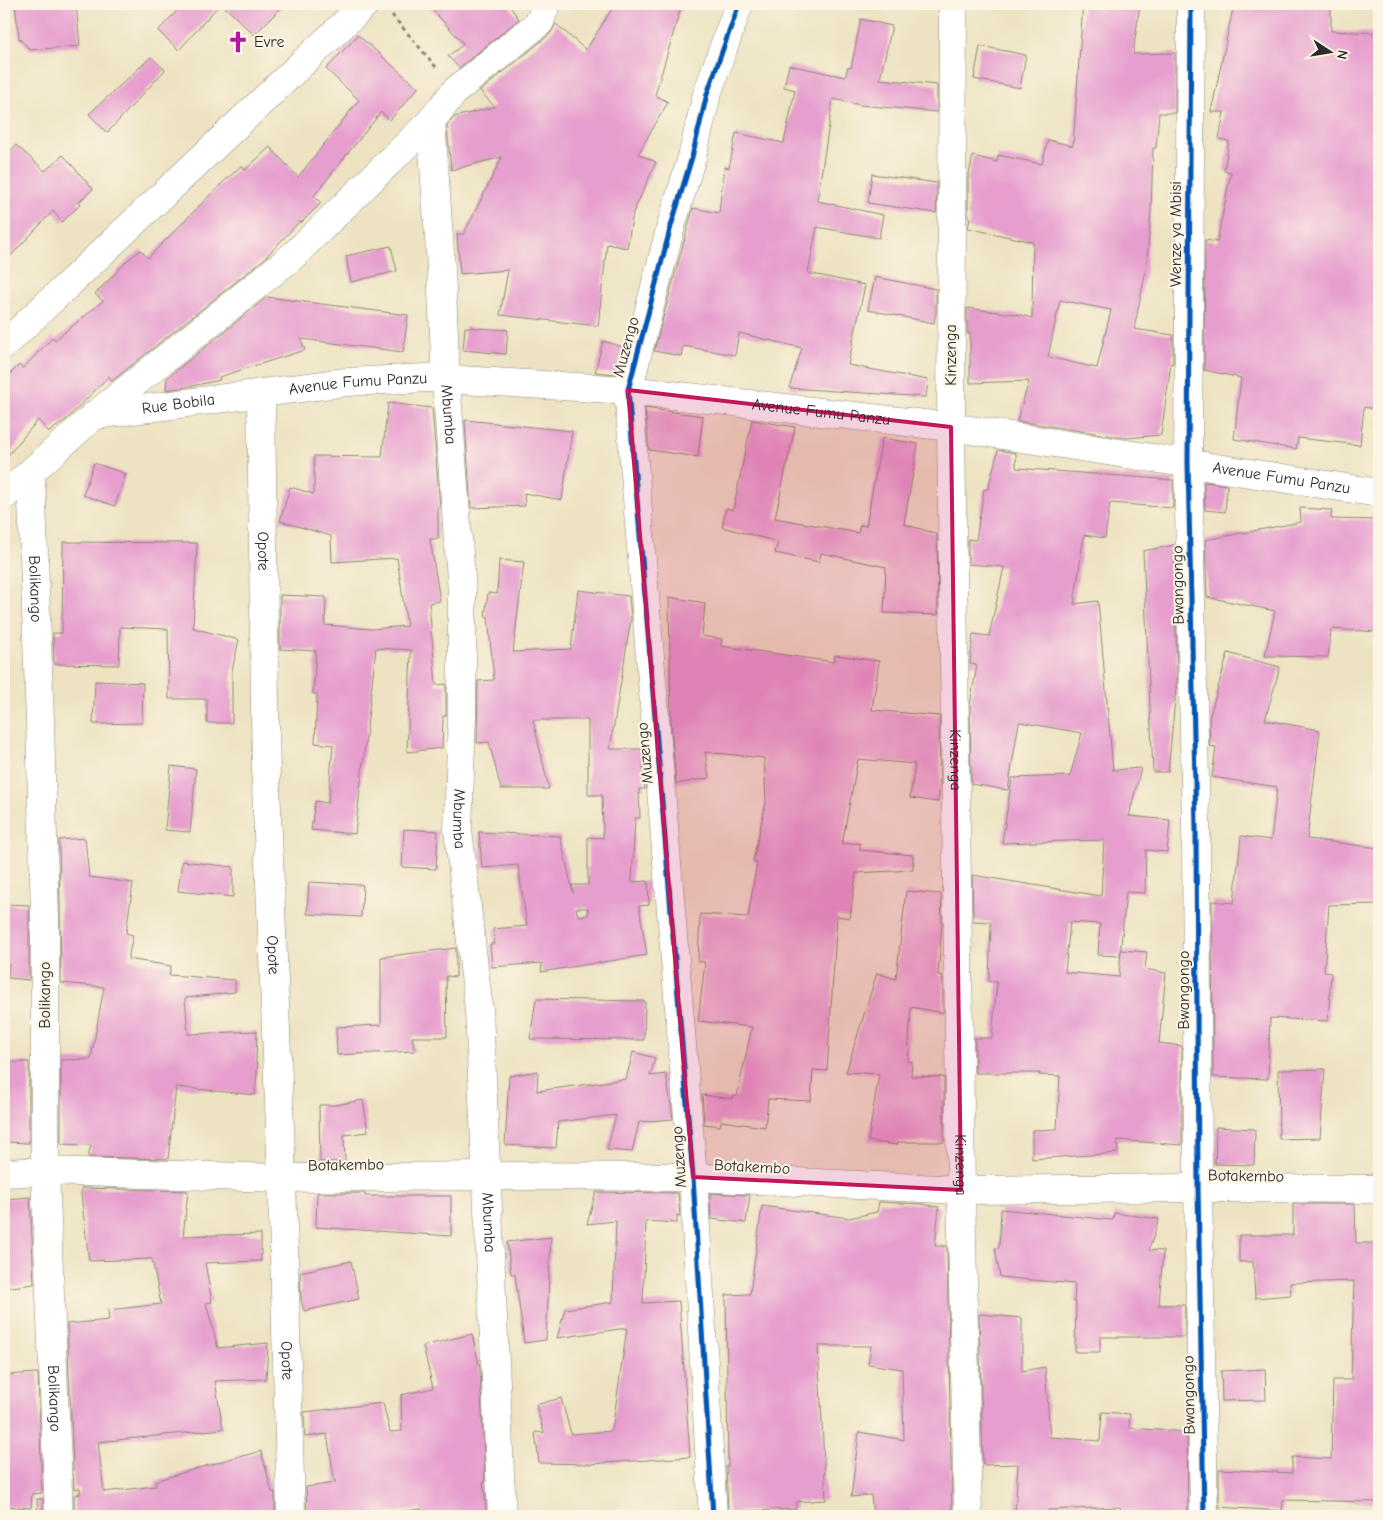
<svg xmlns="http://www.w3.org/2000/svg" width="1383" height="1520" font-family="'Comic Neue',sans-serif">
<style>
.building{fill:#e69ece;fill-rule:evenodd}
.lines{fill:none;stroke-linecap:round;stroke-linejoin:round}
.minor-casing{stroke:#8c8776;stroke-width:29}
.path{stroke:#8c8776;stroke-width:3;stroke-dasharray:4 4;stroke-linecap:butt}
.minor{stroke:#fff;stroke-width:28}
.cycleway-casing{stroke:#fcf5e5;stroke-width:8}
.cycleway{stroke:#0057b8;stroke-width:5}
.marked{fill:#c2185b;fill-opacity:0.2;stroke:#c2185b;stroke-width:4;stroke-linejoin:round}
.labels{text-anchor:middle;dominant-baseline:central;stroke-width:4;stroke-linejoin:round;paint-order:stroke}
.poi-label{font-size:16px;fill:#2b2b2b;stroke:#fcf5e5;text-anchor:start}
.street-label{font-size:16px;fill:#2b2b2b;stroke:#fcf5e5}
</style>
<rect width="100%" height="100%" fill="#fcf5e5"/>
<filter id="ink" filterUnits="userSpaceOnUse"><feTurbulence type="fractalNoise" baseFrequency=".02" numOctaves="2"/><feDisplacementMap in="SourceGraphic" scale="10" xChannelSelector="R" yChannelSelector="G"/><feConvolveMatrix kernelMatrix="1 2 1 2 8 2 1 2 1" color-interpolation-filters="sRGB"/></filter>
<filter id="wash" filterUnits="userSpaceOnUse"><feTurbulence type="fractalNoise" baseFrequency=".0096" numOctaves="4" result="noise"/><feDisplacementMap in="SourceGraphic" scale="20" xChannelSelector="R" yChannelSelector="G"/><feGaussianBlur stdDeviation="1.12" result="paint"/><feColorMatrix in="noise" values="0 0 0 0 0 0 0 0 0 0 0 0 0 0 0 0 0 1.4 0 .05"/><feComposite in="paint" operator="in"/></filter>
<g filter="url(#wash)">
<rect width="100%" height="100%" fill="#ede3c2"/>
<g id="blocks">
<g class="building">
<polygon points="15,4 76,4 80,46 30,50 19,38"/>
<polygon points="183,4 220,4 179,50 158,31"/>
<polygon points="222,4 285,4 254,35"/>
<polygon points="427,4 508,4 519,19 459,68 448,56 464,44"/>
<polygon points="615,4 682,4 655,95 668,102 638,154 656,162 633,213 627,248 607,244 598,326 500,315 508,270 460,274 457,234 464,234 502,157 451,170 447,126 454,117 495,107 480,91 550,34 556,24 586,50"/>
<path d="M1083 4H1140L1133 54 1175 53V113H1159L1156 148H1153L1151 212 1146 270 1134 329 1173 335V363H1171L1161 435 1126 438 1017 421 1029 381 970 383V333H967V308L1021 315 1032 318 1033 242 968 228 970 218 968 217V178L973 156 997 162 998 155 1042 164 1048 140 1073 146ZM1060 300 1111 310 1097 368 1048 357Z"/>
<polygon points="1234,4 1331,4 1331,31 1378,33 1379,410 1364,407 1360,445 1298,438 1296,449 1234,439 1241,378 1204,370 1205,240 1217,242 1231,172 1224,171 1229,141 1219,139 1224,112 1211,112"/>
<polygon points="861,19 892,26 880,79 937,85 937,112 860,105 833,99 817,201 883,215 879,238 817,227 808,273 865,285 848,365 928,380 926,397 789,388 802,348 739,333 735,355 683,346 681,356 654,351 693,208 719,213 724,167 729,168 736,133 784,143 795,90 784,87 789,65 845,77 848,67 851,68"/>
<polygon points="358,35 418,88 390,120 381,112 314,196 321,203 301,223 300,221 264,259 112,381 109,376 67,419 49,432 38,420 4,460 4,380 19,365 23,368 53,337 55,340 103,301 95,294 129,259 141,250 148,258 216,189 242,165 245,170 270,147 298,177 359,100 326,69"/>
<polygon points="980,46 1026,55 1020,88 974,79"/>
<polygon points="151,57 165,70 107,133 89,114"/>
<polygon points="16,145 45,171 63,155 93,189 78,203 80,205 62,222 53,211 4,263 4,158"/>
<polygon points="872,174 937,183 936,213 868,203"/>
<polygon points="391,246 397,271 351,282 346,256"/>
<polygon points="875,277 936,289 936,313 934,323 868,310"/>
<polygon points="267,297 408,315 403,352 301,339 305,350 219,377 220,380 192,386 166,390 167,378"/>
<polygon points="465,327 508,330 506,354 463,350"/>
<polygon points="603,341 623,347 616,374 595,372"/>
<polygon points="388,403 432,408 440,508 438,508 438,539 430,539 440,601 429,603 436,685 446,684 446,716 443,716 442,748 407,752 411,650 376,648 355,834 311,830 315,801 328,803 333,745 315,743 317,694 313,694 316,651 280,649 280,595 326,597 325,625 371,629 407,626 397,558 332,562 331,536 280,521 290,487 314,494 314,456 382,457"/>
<polygon points="645,408 703,416 698,457 649,450"/>
<polygon points="465,420 572,431 562,500 524,493 525,506 471,508"/>
<polygon points="752,420 795,427 775,518 858,533 860,525 866,526 882,438 918,444 904,524 937,534 938,615 884,613 886,567 821,553 819,562 775,553 778,542 722,527 726,508 733,510"/>
<polygon points="998,450 1016,453 1016,468 1173,480 1173,508 1110,503 1105,538 1084,535 1074,604 1098,601 1113,770 1141,768 1129,816 1170,820 1167,852 1146,850 1145,893 1126,892 1120,956 1098,955 1100,924 1070,922 1065,972 1119,977 1121,950 1147,952 1145,969 1166,973 1159,1043 1182,1046 1182,1145 1117,1140 1118,1153 1032,1159 1032,1130 1057,1129 1060,1076 1039,1075 1040,1073 975,1073 975,1038 992,1038 997,982 989,982 991,922 973,921 972,875 1101,896 1104,840 1002,843 1012,778 1070,776 1082,733 1019,722 1008,790 971,784 970,705 977,665 970,664 973,634 989,636 1004,567 968,564 968,539 976,540 984,489 988,489"/>
<polygon points="94,463 126,474 115,506 83,495"/>
<polygon points="1204,482 1227,485 1225,512 1205,510"/>
<polygon points="1300,508 1332,510 1331,519 1379,520 1379,632 1331,629 1328,657 1265,656 1275,611 1207,597 1205,540 1301,522"/>
<polygon points="63,542 197,543 193,628 239,640 232,670 232,723 207,723 207,699 169,699 168,629 120,627 119,665 54,664 53,633 62,633"/>
<polygon points="1174,545 1177,678 1168,772 1153,772 1143,551"/>
<path d="M499 560 524 562 513 652 571 649 578 590 629 596 631 619 610 749H642L645 789H639L640 818H635L632 882 648 881 649 905 639 906 647 955 541 972 542 963 492 967 490 944H494L493 929 527 926 518 865 482 868 479 832 560 836 573 893 572 885H588V837L603 838 602 795H588V720H533L549 789H501L489 742 477 743 478 681 494 680 488 617 485 616 488 593 497 594ZM576 908H588V915L578 916Z"/>
<polygon points="669,597 705,603 702,636 722,639 721,646 834,662 835,655 879,661 872,710 939,716 940,785 938,802 910,798 915,764 858,759 842,844 860,843 860,850 913,855 913,870 856,873 850,918 837,916 827,1071 813,1070 811,1101 768,1099 765,1127 721,1121 720,1126 704,1124 702,1095 733,1099 733,1096 737,1096 752,1027 698,1021 705,962 698,962 700,914 748,917 757,862 753,861 766,802 764,758 705,752 709,778 676,784 671,726"/>
<polygon points="1228,653 1280,667 1265,720 1320,730 1307,839 1379,848 1379,904 1329,905 1324,972 1331,973 1328,1021 1270,1018 1268,1079 1213,1077 1212,901 1234,903 1241,836 1271,840 1277,787 1212,777 1216,747 1210,746 1209,719"/>
<polygon points="95,681 143,683 142,723 93,724"/>
<polygon points="171,766 196,769 190,832 165,830"/>
<polygon points="404,829 438,831 436,869 402,867"/>
<polygon points="85,838 89,877 133,883 126,933 133,935 128,959 171,966 169,975 235,980 235,992 185,998 188,1034 257,1031 256,1063 258,1063 255,1095 176,1087 168,1159 88,1157 91,1145 61,1144 61,1060 91,1059 104,987 61,983 59,840"/>
<polygon points="182,861 233,867 233,897 178,891"/>
<polygon points="309,882 363,885 361,917 307,914"/>
<polygon points="906,891 941,894 942,924 938,975 943,976 943,1013 911,1007 908,1061 912,1062 911,1076 944,1077 944,1142 898,1142 897,1145 868,1141 879,1074 846,1072 877,973 896,979"/>
<polygon points="4,904 29,905 29,980 8,978 9,964 4,963"/>
<polygon points="456,948 456,977 446,976 447,1037 412,1037 415,1051 337,1055 336,1027 381,1025 381,957"/>
<polygon points="536,999 645,1001 644,1040 530,1039"/>
<polygon points="633,1052 655,1058 650,1076 666,1074 673,1119 639,1122 632,1152 607,1150 616,1115 558,1122 556,1148 505,1145 509,1076 538,1071 537,1091 626,1079"/>
<polygon points="4,1062 29,1062 29,1143 4,1142"/>
<polygon points="1325,1069 1320,1138 1279,1139 1278,1070"/>
<polygon points="363,1100 368,1132 344,1135 345,1162 320,1162 319,1105 335,1105"/>
<polygon points="1216,1127 1255,1129 1254,1165 1215,1164"/>
<polygon points="82,1188 188,1191 183,1236 261,1234 261,1261 205,1263 212,1302 206,1303 218,1348 268,1343 266,1379 215,1381 223,1429 98,1442 104,1492 156,1486 155,1481 243,1455 243,1456 261,1451 272,1492 275,1492 275,1516 74,1516 74,1495 80,1494 80,1488 74,1489 67,1324 109,1320 108,1310 161,1304 152,1259 89,1261 81,1194"/>
<polygon points="596,1192 678,1193 680,1216 677,1215 677,1223 646,1221 643,1303 679,1301 690,1457 590,1464 539,1463 535,1432 544,1433 536,1405 561,1398 571,1434 612,1431 627,1328 557,1338 565,1309 613,1302 616,1221 587,1224"/>
<polygon points="317,1193 365,1193 365,1196 451,1196 451,1236 316,1227"/>
<polygon points="710,1193 750,1195 746,1223 711,1219"/>
<polygon points="30,1197 34,1284 4,1288 4,1199"/>
<polygon points="879,1202 922,1204 939,1207 935,1246 947,1246 952,1515 909,1512 909,1516 873,1516 871,1495 851,1497 859,1432 904,1440 902,1369 868,1364 871,1346 818,1346 826,1500 796,1502 796,1509 728,1512 726,1466 728,1466 726,1295 750,1294 762,1206 849,1218 877,1212"/>
<polygon points="1293,1204 1355,1204 1356,1243 1379,1243 1379,1502 1283,1500 1282,1511 1219,1507 1219,1469 1292,1473 1292,1457 1331,1459 1333,1380 1351,1380 1354,1281 1290,1283 1291,1295 1255,1298 1253,1262 1239,1262 1239,1235 1293,1235"/>
<polygon points="1001,1209 1113,1220 1114,1213 1159,1219 1149,1250 1163,1251 1159,1305 1185,1305 1185,1337 1100,1337 1100,1352 1075,1352 1076,1302 1074,1302 1075,1284 1000,1277 995,1248 999,1248"/>
<polygon points="551,1237 546,1340 524,1343 515,1274 511,1274 507,1242"/>
<polygon points="351,1261 359,1299 304,1311 301,1299 300,1272"/>
<polygon points="979,1314 1022,1318 1022,1371 1045,1367 1050,1437 1100,1441 1102,1412 1130,1414 1129,1428 1187,1432 1188,1516 1122,1516 1120,1507 1048,1510 1048,1514 1015,1512 1018,1464 983,1465"/>
<polygon points="472,1334 480,1368 485,1483 483,1483 485,1494 486,1516 422,1516 421,1509 368,1516 307,1516 306,1487 335,1483 327,1434 305,1437 304,1412 383,1403 390,1432 402,1431 401,1395 433,1388 423,1346"/>
<polygon points="1265,1369 1266,1400 1222,1401 1221,1371"/>
<polygon points="38,1373 42,1493 32,1494 31,1508 4,1506 4,1375"/>
<polygon points="37,1499 43,1499 43,1516 38,1516"/>
</g>
</g>
</g>
<g filter="url(#ink)">
<use href="#blocks" fill-opacity="0" stroke="#8c8776" stroke-width="1"/>
<g class="lines">
<g class="minor-casing">
<g id="minor">
<path id="s1" d="M953 4 951 427 961 1190 968 1516"/>
<polyline points="1191,4 1188,463 1196,827 1198,1188 1204,1516"/>
<path id="s2" d="M431 121 441 268 446 380 462 592V716L458 830 479 1010 502 1516"/>
<polyline points="4,345 365,4"/>
<path id="s3" d="M261 393 266 785 282 1178 291 1516"/>
<path id="s4" d="M95 415 346 382 427 378 628 390 951 427 1379 493"/>
<path id="s5" d="M31 473 40 721 45 917V1171L59 1516"/>
<polyline points="4,496 95,415 294,255 431,121 455,91 540,22 546,4"/>
<polyline points="4,1173 45,1171 282,1178 485,1176 693,1177 961,1190 1198,1188 1379,1189"/>
<polyline points="713,1516 693,1177 628,390 671,226 692,157 707,94 739,4"/>
</g>
</g>
<polyline class="path" points="392,15 436,67"/>
<use href="#minor" class="minor"/>
<g class="cycleway-casing">
<g id="cycleway">
<polyline points="1191,4 1188,463 1196,827 1198,1188 1204,1516"/>
<polyline points="713,1516 693,1177 628,390 671,226 692,157 707,94 739,4"/>
</g>
</g>
<use href="#cycleway" class="cycleway"/>
</g>
</g>
<path class="marked" d="M628 390 951 427 961 1190 693 1177Z"/>
<defs>
<g id="church-bare" transform="scale(1.725)"><path d="M-1.2-6h2.4v3.5h3.3v2.4h-3.3V6h-2.4V-.1h-3.3v-2.4h3.3Z" fill="#b5179e" stroke="#fcf5e5" stroke-width="2.5" paint-order="stroke"/></g>
</defs>
<g fill-rule="evenodd">
<use href="#church-bare" x="238" y="42"/>
</g>
<g class="labels">
<g class="poi-label">
<text x="254" y="42">Evre</text>
</g>
<g class="street-label">
<text transform="translate(1176 234) rotate(-90)">Wenze ya Mbisi</text>
<text transform="translate(626 347) rotate(-75)">Muzengo</text>
<text transform="translate(951 355) rotate(-90)">Kinzenga</text>
<text stroke="none"><textPath href="#s4" startOffset="265">Avenue Fumu Panzu</textPath></text>
<text stroke="none"><textPath href="#s4" startOffset="84">Rue Bobila</textPath></text>
<text stroke="none"><textPath href="#s4" startOffset="730">Avenue Fumu Panzu</textPath></text>
<text stroke="none"><textPath href="#s2" startOffset="294">Mbumba</textPath></text>
<text stroke="none"><textPath href="#s4" startOffset="1195">Avenue Fumu Panzu</textPath></text>
<text stroke="none"><textPath href="#s3" startOffset="158">Opote</textPath></text>
<text transform="translate(1178 585) rotate(-91)">Bwangongo</text>
<text stroke="none"><textPath href="#s5" startOffset="116">Bolikango</textPath></text>
<text transform="translate(645 753) rotate(-95)">Muzengo</text>
<text stroke="none"><textPath href="#s1" startOffset="756">Kinzenga</textPath></text>
<text stroke="none"><textPath href="#s2" startOffset="699">Mbumba</textPath></text>
<text stroke="none"><textPath href="#s3" startOffset="562">Opote</textPath></text>
<text transform="translate(1184 990) rotate(-90)">Bwangongo</text>
<text transform="translate(45 995) rotate(-90)">Bolikango</text>
<text transform="translate(679 1157) rotate(-94)">Muzengo</text>
<text transform="translate(346 1165) rotate(-1)">Botakembo</text>
<text stroke="none"><textPath href="#s1" startOffset="1161">Kinzenga</textPath></text>
<text transform="translate(752 1167) rotate(3)">Botakembo</text>
<text transform="translate(1246 1176) rotate(1)">Botakembo</text>
<text stroke="none"><textPath href="#s2" startOffset="1104">Mbumba</textPath></text>
<text stroke="none"><textPath href="#s3" startOffset="968">Opote</textPath></text>
<text transform="translate(1189 1395) rotate(-91)">Bwangongo</text>
<text stroke="none"><textPath href="#s5" startOffset="926">Bolikango</textPath></text>
</g>
</g>
<rect width="1383" height="1520" fill="none" stroke="#fcf5e5" stroke-width="20"/>
<g transform="translate(1330 52) rotate(102)" stroke="#fcf5e5" stroke-width="4" paint-order="stroke">
<path d="M0-4L9 19L0 12L-9 19Z" fill="#2b2b2b"/>
<text y="-8" font-size="14" font-weight="bold" text-anchor="middle" fill="#2b2b2b">N</text>
</g>
</svg>
